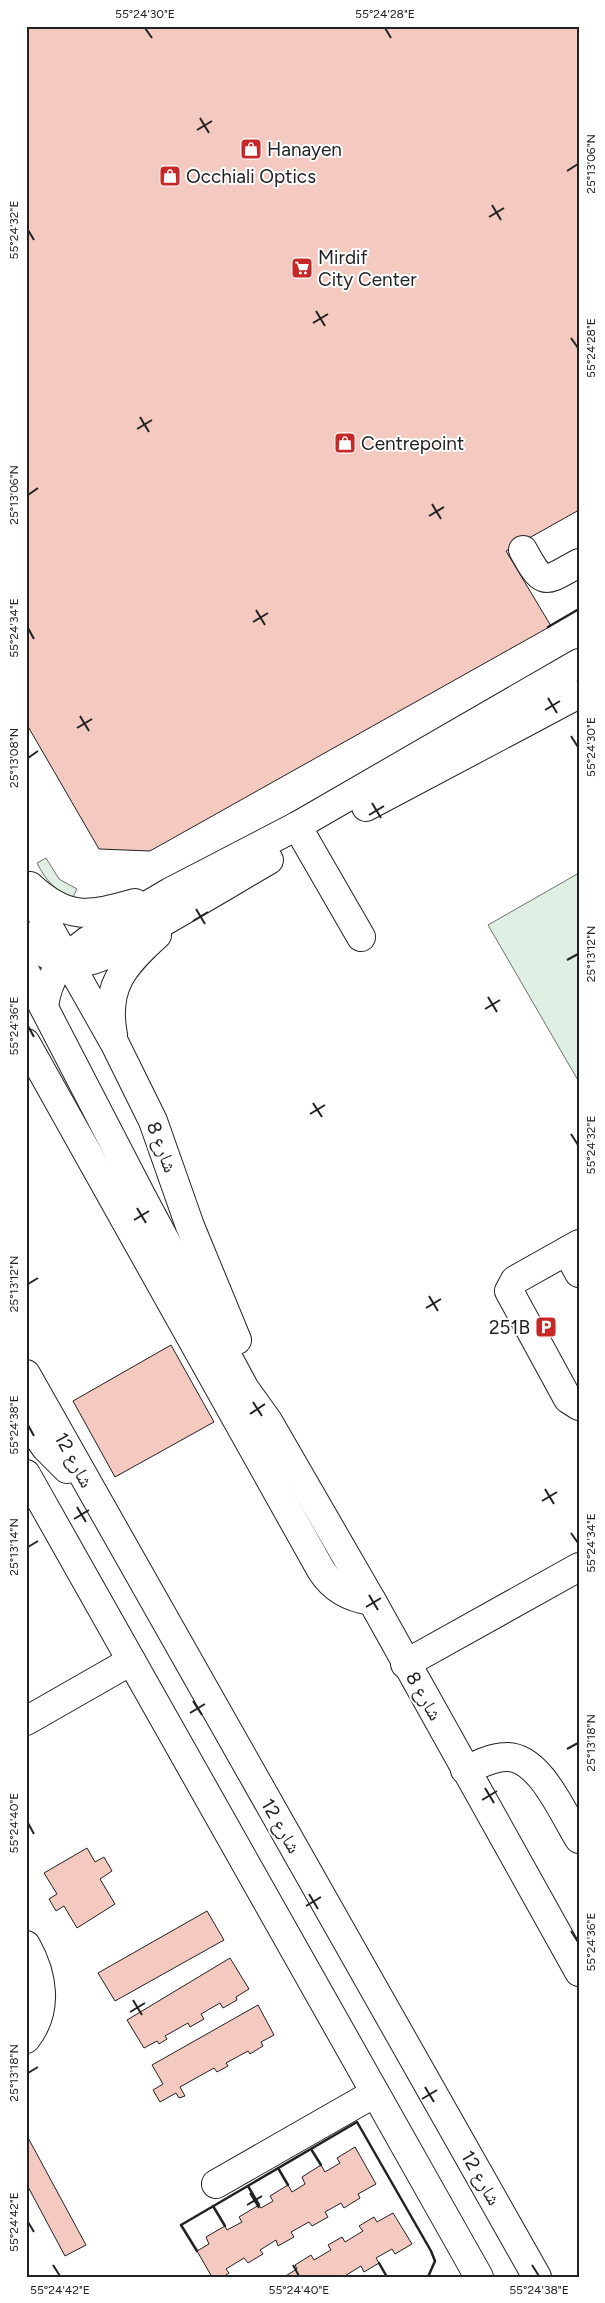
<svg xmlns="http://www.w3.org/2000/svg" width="605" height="2303" font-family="Figtree,'Noto Naskh Arabic',sans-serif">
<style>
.green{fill:#e0efe3;stroke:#6f6f6f}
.building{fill:#f3c9c0;stroke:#222}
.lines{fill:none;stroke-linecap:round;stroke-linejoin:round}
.minor-casing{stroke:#222;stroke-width:30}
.minor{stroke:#fff;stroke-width:28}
.wall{stroke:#222;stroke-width:2.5}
.ticks{fill:none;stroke:#222;stroke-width:2}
.labels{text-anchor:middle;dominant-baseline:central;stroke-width:4;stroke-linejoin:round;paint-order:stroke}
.poi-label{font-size:19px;fill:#222;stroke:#fff;text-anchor:start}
.street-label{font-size:19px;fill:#222;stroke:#fff}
.neatline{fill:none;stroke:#222;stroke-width:2}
.ticks-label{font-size:12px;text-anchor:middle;fill:#222}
</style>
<rect width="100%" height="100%" fill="#fff"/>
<g class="green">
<path d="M46 858 59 879 77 889 72 899C55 890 46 881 37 863Z"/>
<polygon points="579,873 579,1082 488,925"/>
</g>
<g class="building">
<polygon points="26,26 579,26 579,510 506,551 551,626 150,851 99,849 26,723"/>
<polygon points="171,1345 214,1422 115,1477 73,1401"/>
<polygon points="87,1848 95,1862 104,1857 112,1871 100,1879 115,1904 77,1928 64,1906 56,1911 49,1899 57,1894 44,1873"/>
<polygon points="207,1911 224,1940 115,2001 98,1973"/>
<polygon points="230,1958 249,1989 236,1997 237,2000 223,2008 220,2003 201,2014 204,2019 190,2027 188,2023 165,2036 167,2039 159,2044 157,2041 144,2048 127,2020"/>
<polygon points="258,2005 274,2035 261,2042 263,2046 250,2054 248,2051 226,2063 228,2066 217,2072 214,2068 180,2087 185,2096 179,2098 176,2093 160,2102 153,2090 163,2084 152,2065"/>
<polygon points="26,2134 86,2245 65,2256 26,2183"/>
<polygon points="355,2147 376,2184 358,2194 360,2198 344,2208 341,2203 325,2212 328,2217 312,2226 309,2222 291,2232 294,2237 278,2246 276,2240 260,2250 263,2254 248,2263 244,2258 226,2269 229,2273 223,2277 212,2277 197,2251 209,2244 206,2237 225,2226 227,2230 242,2222 239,2217 259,2205 261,2208 273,2201 270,2196 288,2185 292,2192 305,2184 302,2177 321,2165 325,2172 340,2163 337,2158"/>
<polygon points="393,2213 412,2244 395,2254 392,2249 376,2258 379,2263 364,2272 361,2266 343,2277 284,2277 297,2269 295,2265 311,2255 314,2260 331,2250 328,2245 342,2237 345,2242 363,2231 359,2226 374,2217 377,2222"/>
</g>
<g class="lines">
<g class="minor-casing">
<g id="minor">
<path d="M523 550C544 588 544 582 579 563"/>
<polyline points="366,807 579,694"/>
<polyline points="297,826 361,937"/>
<path d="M30 886C68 921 89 916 135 903"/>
<polyline points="26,887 115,1044 153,1121 190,1226 237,1340"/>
<path d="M26 936C37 955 68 966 89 961 109 956 129 941 147 931 188 908 228 884 269 860"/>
<polyline points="26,973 143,1199 245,1389 268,1421 372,1601 579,1972"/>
<path d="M44 1007C48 976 62 959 87 941L170 892 297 826 579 663"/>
<path d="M113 1035C104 987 123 966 157 935"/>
<path d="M26 1043 321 1570C333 1589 349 1598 372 1601"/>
<polyline points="579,1244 515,1280 509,1291 568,1399 579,1406"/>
<polyline points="567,1251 579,1273"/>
<polyline points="26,1374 537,2277"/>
<polyline points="26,1421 46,1448 67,1469"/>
<polyline points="26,1474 479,2277"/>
<polyline points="405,1664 579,1567"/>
<polyline points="26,1721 131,1661"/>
<path d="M465 1770C478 1765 492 1757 506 1757 540 1756 563 1814 579 1839"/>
<path d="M26 1945C43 1975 49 2010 26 2039"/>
<polyline points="216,2184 375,2093"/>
</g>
</g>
<use href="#minor" class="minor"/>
<g class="wall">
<polyline points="548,627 579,609"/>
<polyline points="311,2149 321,2165"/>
<polyline points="278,2168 288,2185"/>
<polyline points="248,2186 259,2205"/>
<polyline points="213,2206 225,2226"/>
<polyline points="197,2251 181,2225 357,2122 431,2251 435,2261 428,2277"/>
<polyline points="379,2263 387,2277"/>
</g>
</g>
<path class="ticks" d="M145 28 152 38M385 28 391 38M200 118 209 133M197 130 212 121M567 171 578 164M492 205 501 220M489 217 504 208M28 230 34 240M316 311 325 326M313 323 328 314M571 338 578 348M140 417 149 432M137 429 152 420M28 495 38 488M432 504 441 519M429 516 444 507M256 610 265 625M253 622 268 613M28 628 34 639M548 698 557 713M545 710 560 701M80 716 89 731M77 728 92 719M571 736 578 747M28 758 38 751M372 803 381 818M369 815 384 806M196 909 205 924M193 921 208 912M567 960 578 954M488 997 497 1012M485 1009 500 1000M28 1026 34 1037M313 1103 322 1117M310 1114 325 1105M571 1134 578 1145M137 1208 146 1223M134 1220 149 1211M28 1284 38 1278M429 1296 438 1311M426 1308 441 1299M253 1402 262 1416M250 1414 265 1404M28 1425 34 1436M545 1489 554 1504M542 1501 557 1492M77 1507 86 1522M74 1519 89 1510M571 1533 578 1543M28 1547 38 1541M369 1595 378 1610M366 1607 381 1598M193 1701 202 1715M190 1713 205 1704M567 1749 578 1743M485 1788 494 1803M482 1800 497 1791M28 1823 34 1834M309 1894 318 1909M306 1906 321 1897M571 1931 578 1942M133 2000 142 2015M130 2012 145 2003M28 2073 38 2067M425 2087 434 2102M422 2099 437 2090M250 2193 259 2208M247 2205 262 2196M28 2222 34 2232M53 2265 60 2276M293 2265 299 2276M532 2265 539 2276"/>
<defs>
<g id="shop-square" transform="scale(1.125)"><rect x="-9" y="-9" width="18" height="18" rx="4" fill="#c62828" stroke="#fff"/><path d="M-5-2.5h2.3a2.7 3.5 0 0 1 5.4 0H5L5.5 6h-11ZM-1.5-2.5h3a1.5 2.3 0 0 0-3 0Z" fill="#fff"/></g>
<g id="supermarket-square" transform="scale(1.125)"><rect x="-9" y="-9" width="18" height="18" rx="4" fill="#c62828" stroke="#fff"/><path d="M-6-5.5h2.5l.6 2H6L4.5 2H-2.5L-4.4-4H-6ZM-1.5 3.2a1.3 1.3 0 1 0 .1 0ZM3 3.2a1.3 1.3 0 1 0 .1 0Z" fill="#fff"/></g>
<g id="parking-square" transform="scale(1.125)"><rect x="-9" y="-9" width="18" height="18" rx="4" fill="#c62828" stroke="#fff"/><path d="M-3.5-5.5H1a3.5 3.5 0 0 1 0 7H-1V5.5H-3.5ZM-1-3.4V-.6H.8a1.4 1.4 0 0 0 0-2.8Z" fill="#fff"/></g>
</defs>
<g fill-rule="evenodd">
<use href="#shop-square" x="251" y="149"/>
<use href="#shop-square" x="170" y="176"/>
<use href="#supermarket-square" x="302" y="268"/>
<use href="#shop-square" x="345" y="443"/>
<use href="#parking-square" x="546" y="1327"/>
</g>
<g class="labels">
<g class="poi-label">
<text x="267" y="149">Hanayen</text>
<text x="186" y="176">Occhiali Optics</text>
<text x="318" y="257">Mirdif<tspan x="318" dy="22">City Center</tspan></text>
<text x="361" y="443">Centrepoint</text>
<text x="530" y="1327" text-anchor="end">251B</text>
</g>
<g class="street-label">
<text transform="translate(162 1147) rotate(69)">شارع 8</text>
<text transform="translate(74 1460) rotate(61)">شارع 12</text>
<text transform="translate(424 1696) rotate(60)">شارع 8</text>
<text transform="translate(281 1826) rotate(60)">شارع 12</text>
<text transform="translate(481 2178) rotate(60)">شارع 12</text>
</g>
</g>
<rect width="605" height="2303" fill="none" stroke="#ffffff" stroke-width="55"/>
<rect x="28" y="28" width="550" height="2248" class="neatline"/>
<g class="ticks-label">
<text x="145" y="18">55°24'30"E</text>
<text x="385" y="18">55°24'28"E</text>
<text transform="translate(591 164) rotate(-90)" y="4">25°13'06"N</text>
<text transform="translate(14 230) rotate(-90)" y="4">55°24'32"E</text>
<text transform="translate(591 348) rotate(-90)" y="4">55°24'28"E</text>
<text transform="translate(14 495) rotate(-90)" y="4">25°13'06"N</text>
<text transform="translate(14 628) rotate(-90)" y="4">55°24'34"E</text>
<text transform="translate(591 747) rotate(-90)" y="4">55°24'30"E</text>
<text transform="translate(14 758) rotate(-90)" y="4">25°13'08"N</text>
<text transform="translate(591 954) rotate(-90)" y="4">25°13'12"N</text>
<text transform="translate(14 1026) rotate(-90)" y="4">55°24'36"E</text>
<text transform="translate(591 1145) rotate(-90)" y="4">55°24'32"E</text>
<text transform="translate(14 1284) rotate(-90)" y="4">25°13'12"N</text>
<text transform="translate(14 1425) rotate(-90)" y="4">55°24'38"E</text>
<text transform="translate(591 1543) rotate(-90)" y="4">55°24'34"E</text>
<text transform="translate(14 1547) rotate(-90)" y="4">25°13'14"N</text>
<text transform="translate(591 1743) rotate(-90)" y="4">25°13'18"N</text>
<text transform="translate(14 1823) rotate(-90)" y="4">55°24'40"E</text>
<text transform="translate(591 1942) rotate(-90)" y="4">55°24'36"E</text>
<text transform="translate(14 2073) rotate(-90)" y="4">25°13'18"N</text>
<text transform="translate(14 2222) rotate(-90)" y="4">55°24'42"E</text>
<text x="60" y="2294">55°24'42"E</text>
<text x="299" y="2294">55°24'40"E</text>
<text x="539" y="2294">55°24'38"E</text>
</g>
</svg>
